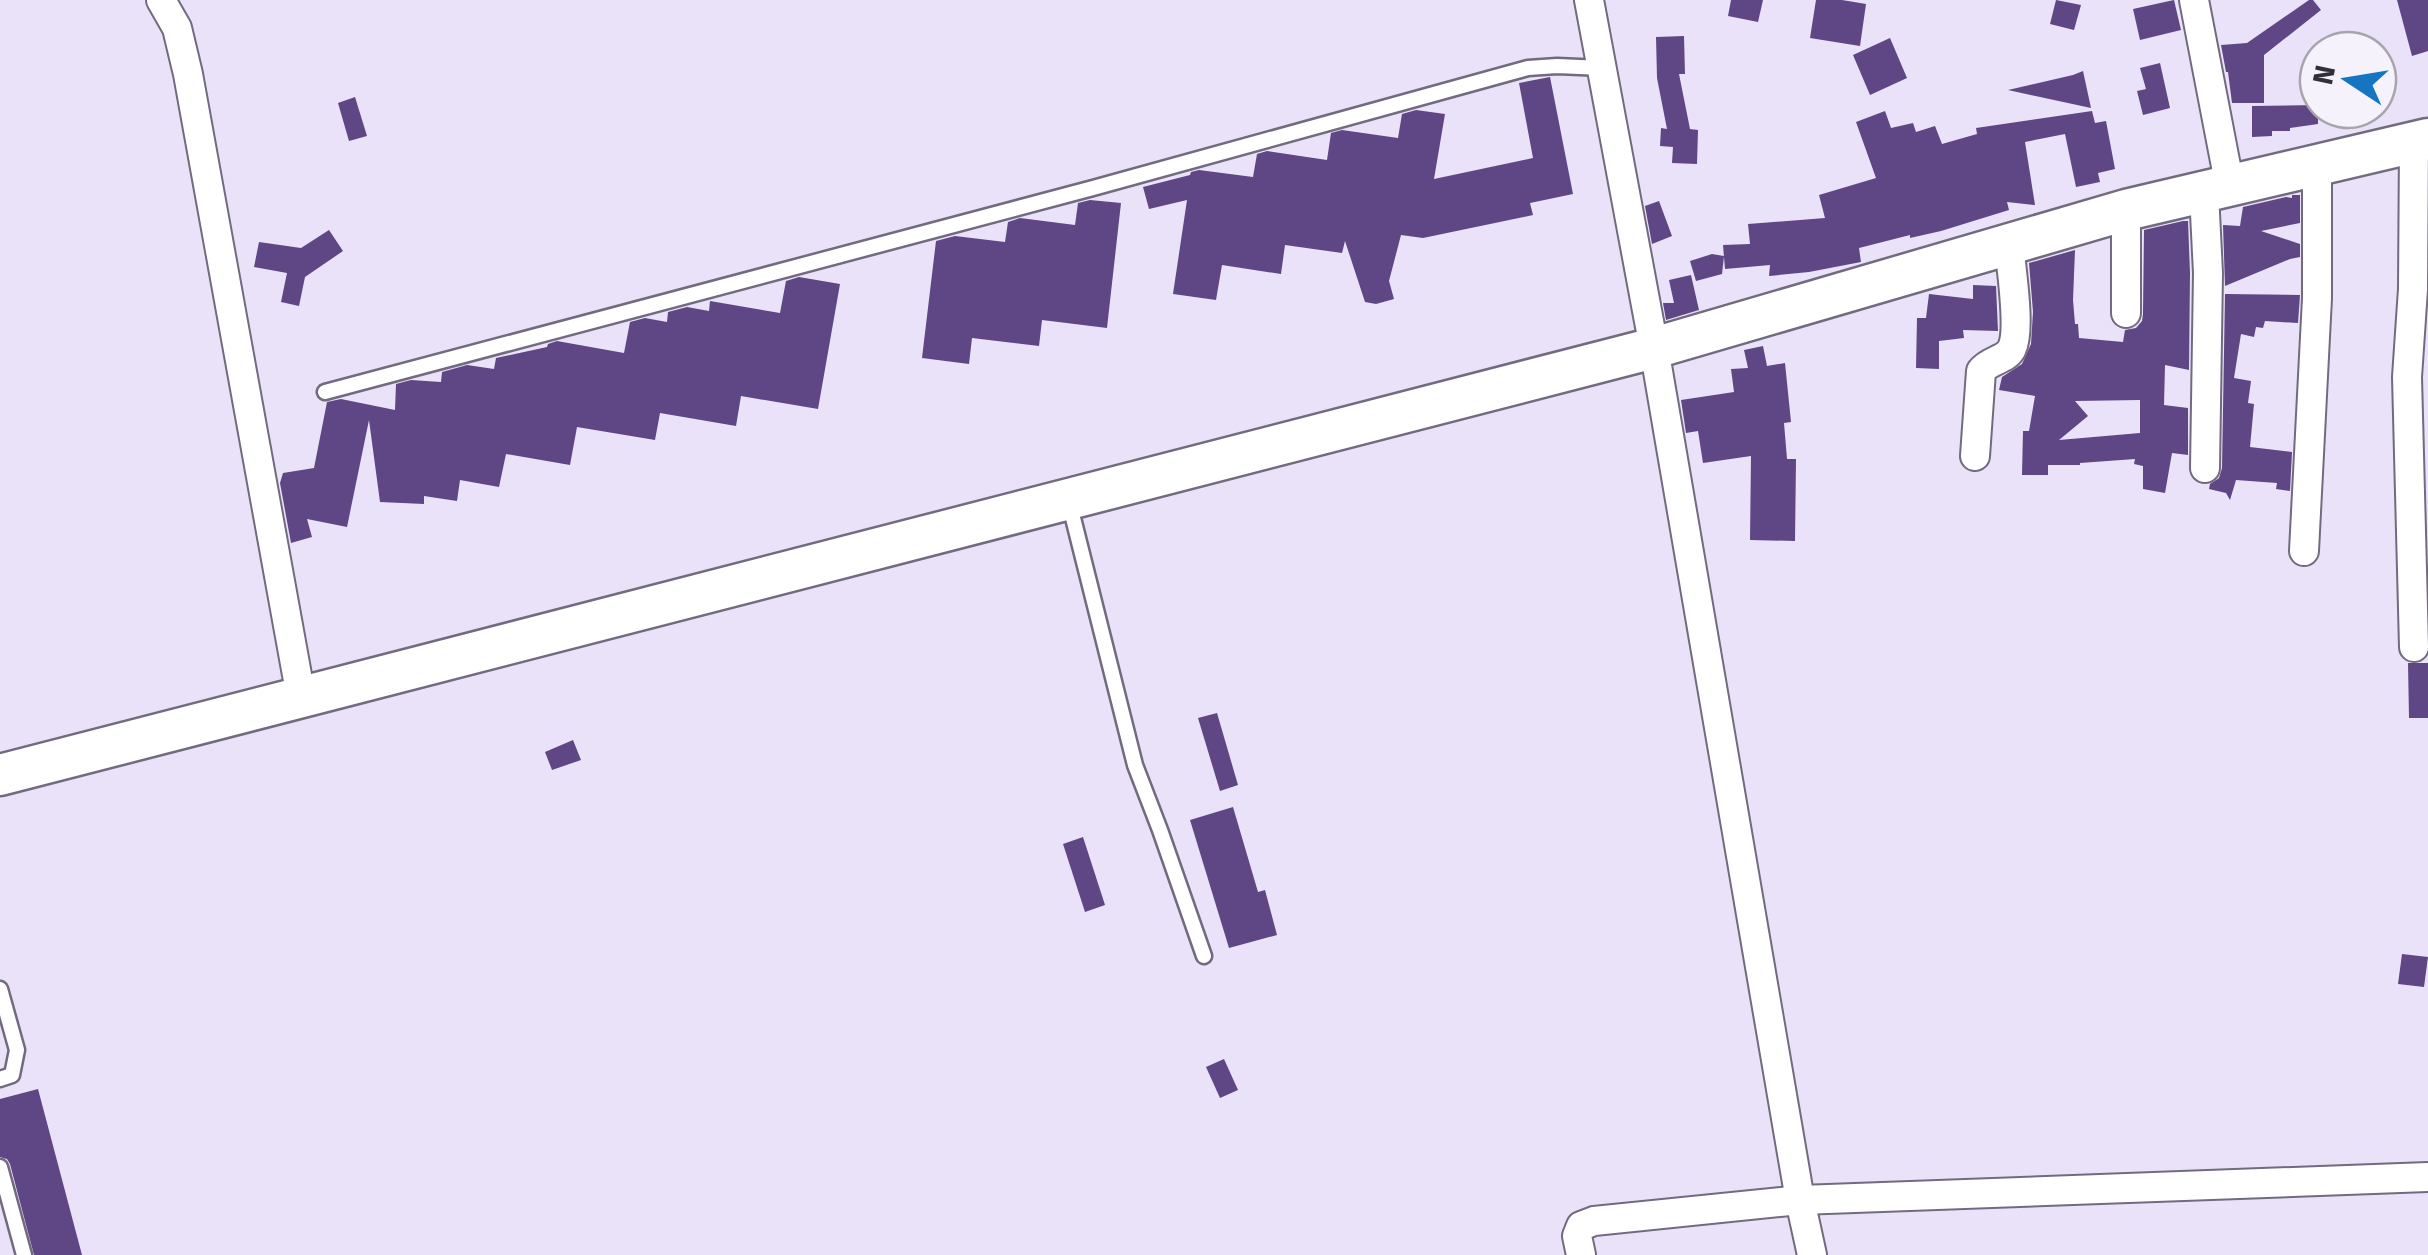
<svg xmlns="http://www.w3.org/2000/svg" width="2428" height="1255" font-family="'Fira Sans',sans-serif">
<style>
.building{fill:#5f4684;fill-rule:evenodd}
.lines{fill:none;stroke-linecap:round;stroke-linejoin:round}
.lane-casing{stroke:#726b7f;stroke-width:19}
.street-casing{stroke:#726b7f;stroke-width:32}
.secondary-casing{stroke:#726b7f;stroke-width:45}
.lane{stroke:#fff;stroke-width:14}
.street{stroke:#fff;stroke-width:28}
.secondary{stroke:#fff;stroke-width:40}
</style>
<rect width="100%" height="100%" fill="#eae2f9"/>
<g class="building">
<polygon points="1731,0 1763,0 1758,22 1728,16"/>
<polygon points="1816,0 1842,0 1866,4 1860,46 1810,38"/>
<polygon points="2056,0 2081,5 2074,30 2050,24"/>
<polygon points="2174,0 2181,30 2140,40 2133,9"/>
<polygon points="2309,0 2313,0 2321,10 2264,55 2264,103 2232,103 2228,72 2226,72 2221,45 2247,43"/>
<polygon points="2397,0 2428,0 2428,51 2412,56"/>
<polygon points="1684,36 1685,74 1679,74 1690,129 1698,130 1697,164 1672,163 1673,147 1660,146 1661,128 1667,129 1657,78 1656,37"/>
<polygon points="1890,38 1907,78 1870,95 1853,55"/>
<polygon points="2160,63 2170,108 2143,115 2137,91 2146,89 2140,68"/>
<polygon points="2083,71 2091,108 2008,90 2073,75"/>
<polygon points="1550,77 1573,194 1530,203 1533,215 1423,238 1401,235 1389,281 1394,299 1376,304 1365,302 1345,241 1342,253 1285,245 1281,274 1222,265 1216,300 1173,294 1187,200 1149,209 1143,187 1190,175 1191,172 1199,170 1253,177 1257,154 1267,151 1327,160 1331,133 1342,130 1398,138 1402,114 1416,110 1445,114 1434,179 1533,158 1519,83"/>
<polygon points="355,97 367,136 349,141 338,103"/>
<polygon points="2318,105 2318,124 2290,128 2290,131 2272,131 2272,136 2252,137 2252,106"/>
<polygon points="1885,111 1891,128 1913,123 1916,132 1935,126 1942,144 1977,134 1976,128 2092,111 2095,123 2106,121 2115,169 2098,173 2100,182 2076,187 2065,134 2025,142 2035,205 2007,202 2009,210 1941,231 1910,238 1910,235 1859,248 1861,262 1809,272 1769,276 1770,265 1725,269 1723,245 1750,244 1748,224 1825,218 1819,195 1876,178 1856,122"/>
<polygon points="2292,195 2300,195 2300,223 2261,231 2300,244 2300,257 2290,259 2225,286 2223,225 2240,226 2243,207 2286,197 2292,198"/>
<polygon points="1090,200 1121,203 1107,328 1042,320 1039,346 972,338 969,364 922,358 936,241 955,236 1005,242 1008,222 1020,218 1075,225 1078,203"/>
<polygon points="1659,201 1672,236 1652,244 1645,206"/>
<path d="M2183 221H2188L2190 273 2189 370 2165 365 2164 405 2188 408V455L2172 453 2165 493 2143 489V466L2134 464 2135 459 2080 463V465H2048V475H2022L2023 431H2029L2035 396 1999 390 2002 377 2022 364 2031 344 2033 312 2029 263 2075 250 2073 300 2075 324H2078L2079 338 2123 342 2125 330 2136 328 2142 321 2143 314 2144 230ZM2140 400V433L2059 440 2088 416 2075 401Z"/>
<polygon points="329,230 343,251 305,277 299,306 281,302 287,273 254,267 259,242 301,248"/>
<polygon points="1712,254 1724,256 1722,274 1696,281 1690,261"/>
<polygon points="1691,275 1699,310 1666,320 1663,303 1674,303 1669,280"/>
<polygon points="799,277 840,284 818,409 741,396 736,426 660,413 655,440 577,427 570,465 506,454 499,487 460,480 457,501 424,496 424,504 380,502 369,420 347,527 307,519 312,537 291,543 280,483 283,473 314,468 327,402 341,399 395,410 396,384 411,380 441,382 442,372 467,365 494,369 496,358 547,347 548,344 557,341 624,353 630,322 645,318 667,322 668,312 687,307 709,311 710,301 780,313 786,281"/>
<polygon points="1973,285 1996,286 1998,331 1963,330 1964,338 1939,341 1939,369 1916,368 1917,318 1926,318 1929,294 1973,299"/>
<polygon points="2225,294 2300,295 2298,323 2265,321 2263,328 2256,327 2254,337 2241,334 2234,378 2251,381 2248,403 2254,404 2250,447 2292,452 2290,491 2276,489 2277,483 2236,480 2230,500 2226,493 2209,489 2210,484 2219,478 2222,468"/>
<polygon points="1763,346 1767,366 1785,363 1791,422 1784,423 1787,459 1796,459 1795,541 1750,540 1751,456 1703,463 1698,431 1686,433 1681,400 1734,392 1731,369 1748,368 1744,350"/>
<polygon points="2408,663 2428,663 2428,718 2409,718"/>
<polygon points="1217,713 1238,785 1220,791 1198,718"/>
<polygon points="573,740 581,760 552,770 545,752"/>
<polygon points="1233,807 1258,892 1265,890 1277,935 1229,948 1190,820"/>
<polygon points="1083,837 1105,905 1085,912 1063,844"/>
<polygon points="2402,954 2428,957 2424,987 2398,984"/>
<polygon points="1224,1059 1238,1090 1220,1098 1206,1067"/>
<polygon points="38,1089 82,1255 34,1255 10,1164 7,1159 0,1157 0,1099"/>
</g>
<g class="lines">
<g class="lane-casing">
<g id="lane">
<polyline points="325,392 1093,188 1528,68 1557,66 1603,68"/>
<polyline points="1069,502 1135,765 1160,830 1204,956"/>
<polyline points="0,989 17,1050 12,1075 0,1079"/>
<polyline points="0,1167 24,1255"/>
</g>
</g>
<g class="street-casing">
<g id="street">
<polyline points="161,0 177,28 188,74 301,697"/>
<polyline points="1589,0 1654,348 1800,1200 1812,1255"/>
<polyline points="2194,0 2230,187"/>
<polyline points="2204,193 2208,273 2205,468"/>
<polyline points="2126,210 2126,313"/>
<path d="M1975 456 1981 371C1989 360 2007 360 2012 348 2021 329 2011 268 2009 244"/>
<polyline points="2304,551 2317,298 2317,165"/>
<polyline points="2414,647 2407,377 2413,289 2414,143"/>
<polyline points="1581,1255 1577,1236 1581,1226 1594,1221 1800,1200 2428,1177"/>
</g>
</g>
<g class="secondary-casing">
<polyline id="secondary" points="0,775 1654,348 2126,210 2428,139"/>
</g>
<use href="#lane" class="lane"/>
<use href="#street" class="street"/>
<use href="#secondary" class="secondary"/>
</g>
<g transform="translate(2348 80) rotate(282)"><circle r="48" fill="#f5f2fb" stroke="#a7a4ad" stroke-width="2.5"/>
<path d="M0-8L18 38L0 25L-18 38Z" fill="#1575c1"/>
<text y="-15" font-size="28" font-weight="bold" text-anchor="middle" fill="#322f38">N</text>
</g>
</svg>
